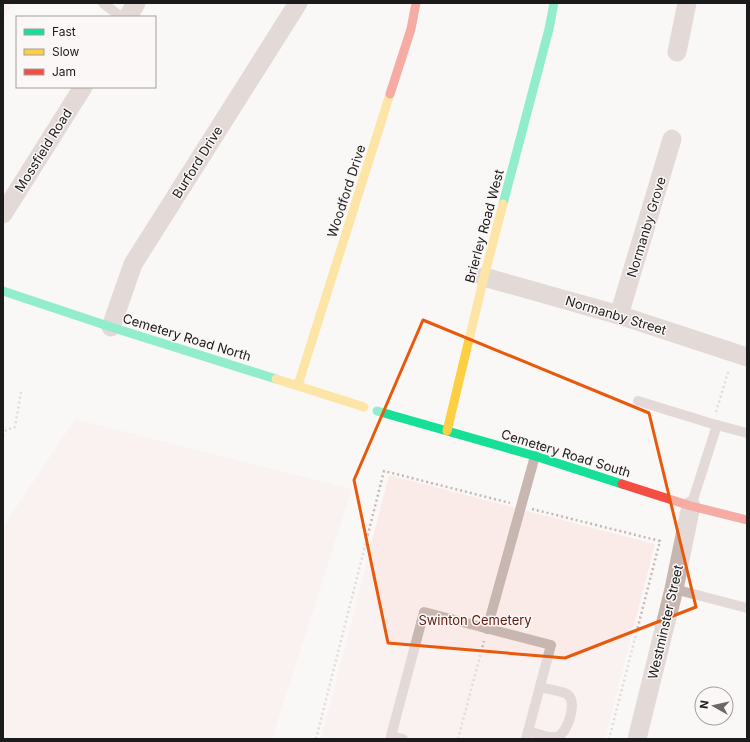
<svg xmlns="http://www.w3.org/2000/svg" width="750" height="742" font-family="Inter,sans-serif">
<style>
.green{fill:#fbebe8}
.lines{fill:none;stroke-linecap:round;stroke-linejoin:round}
.path{stroke:#c3b7b6;stroke-width:2.5;stroke-dasharray:2 3;stroke-linecap:butt}
.lane{stroke:#c8b6b1;stroke-width:10}
.street{stroke:#c8b6b1;stroke-width:19}
.fast{stroke:#16e098;stroke-width:9}
.slow{stroke:#ffcf43;stroke-width:9}
.jam{stroke:#f24e42;stroke-width:9}
.marked{fill:none;stroke:#e8590c;stroke-width:3;stroke-linejoin:round}
.labels{text-anchor:middle;dominant-baseline:central;stroke-width:3;stroke-linejoin:round;paint-order:stroke}
.street-label{font-size:13px;fill:#1c1b1b;stroke:#fbf7f6}
.park-label{font-size:13px;fill:#61170a;stroke:#fbf7f6}
</style>
<rect width="100%" height="100%" fill="#faf8f7"/>
<g class="green">
<polygon points="3,3 14,3 3,20"/>
<polygon points="75,419 352,489 272,739 3,739 3,527"/>
<polygon points="389,475 655,544 605,739 321,739"/>
</g>
<g class="lines">
<g class="path">
<polyline points="716,412 729,369"/>
<polyline points="3,436 6,430 15,427 21,392"/>
<polyline points="532,509 660,541 609,739"/>
<polyline points="316,739 384,471 510,503"/>
<polyline points="458,739 484,641"/>
</g>
<g class="lane">
<polyline points="103,3 121,17"/>
<polyline points="638,401 713,424 747,433"/>
<polyline points="691,506 717,425"/>
<polyline points="674,589 747,608"/>
<polyline points="487,629 535,456"/>
<path d="M528 731C536 733 551 740 559 736 568 731 578 701 567 694 561 691 547 689 540 687"/>
<polyline points="403,739 391,736 424,612 551,645 526,739"/>
</g>
<g class="street">
<polyline points="128,17 136,3"/>
<polyline points="677,52 687,3"/>
<polyline points="3,214 83,87"/>
<polyline points="484,277 619,315 747,357"/>
<polyline points="619,315 672,139"/>
<polyline points="111,327 133,264 298,3"/>
<polyline points="637,739 674,589 691,506"/>
</g>
<g class="fast">
<polyline points="503,204 549,29 554,3"/>
<polyline points="3,291 111,327 276,379"/>
<polyline points="377,411 535,456 622,484"/>
</g>
<g class="slow">
<polyline points="276,379 364,407"/>
<polyline points="298,385 390,94"/>
<polyline points="447,431 484,277 503,204"/>
</g>
<g class="jam">
<polyline points="390,94 411,29 416,3"/>
<polyline points="622,484 691,506 747,520"/>
</g>
</g>
<path d="M0 0H750V742H0ZM423 320 649 413 696 607 565 658 388 643 354 480Z" fill="#faf8f7" fill-opacity=".55" fill-rule="evenodd"/>
<path class="marked" d="M423 320 649 413 696 607 565 658 388 643 354 480Z"/>
<g class="labels">
<g class="street-label">
<text transform="translate(43 150) rotate(-58)">Mossfield Road</text>
<text transform="translate(197 162) rotate(-58)">Burford Drive</text>
<text transform="translate(346 191) rotate(-72)">Woodford Drive</text>
<text transform="translate(484 226) rotate(-75)">Brierley Road West</text>
<text transform="translate(646 227) rotate(-73)">Normanby Grove</text>
<text transform="translate(616 315) rotate(17)">Normanby Street</text>
<text transform="translate(187 337) rotate(17)">Cemetery Road North</text>
<text transform="translate(566 453) rotate(17)">Cemetery Road South</text>
<text transform="translate(665 622) rotate(-77)">Westminster Street</text>
</g>
<g class="park-label">
<text x="475" y="620">Swinton Cemetery</text>
</g>
</g>
<rect width="750" height="742" fill="none" stroke="#1c1b1b" stroke-width="8"/>
<rect x="16" y="16" width="140" height="72" fill="#fbf7f6" stroke="#a29f9e"/>
<rect x="24" y="29" width="20" height="6" fill="#16e098" stroke="#a29f9e"/>
<text x="52" y="36" font-size="12" fill="#1c1b1b">Fast</text>
<rect x="24" y="49" width="20" height="6" fill="#ffcf43" stroke="#a29f9e"/>
<text x="52" y="56" font-size="12" fill="#1c1b1b">Slow</text>
<rect x="24" y="69" width="20" height="6" fill="#f24e42" stroke="#a29f9e"/>
<text x="52" y="76" font-size="12" fill="#1c1b1b">Jam</text>
<g transform="translate(714 706) rotate(278)"><circle r="19" fill="#fbf7f6" stroke="#a29f9e"/>
<path d="M0-3L7 15L0 10L-7 15Z" fill="#6a6868"/>
<text y="-6" font-size="11" font-weight="bold" text-anchor="middle" fill="#1c1b1b">N</text>
</g>
</svg>
